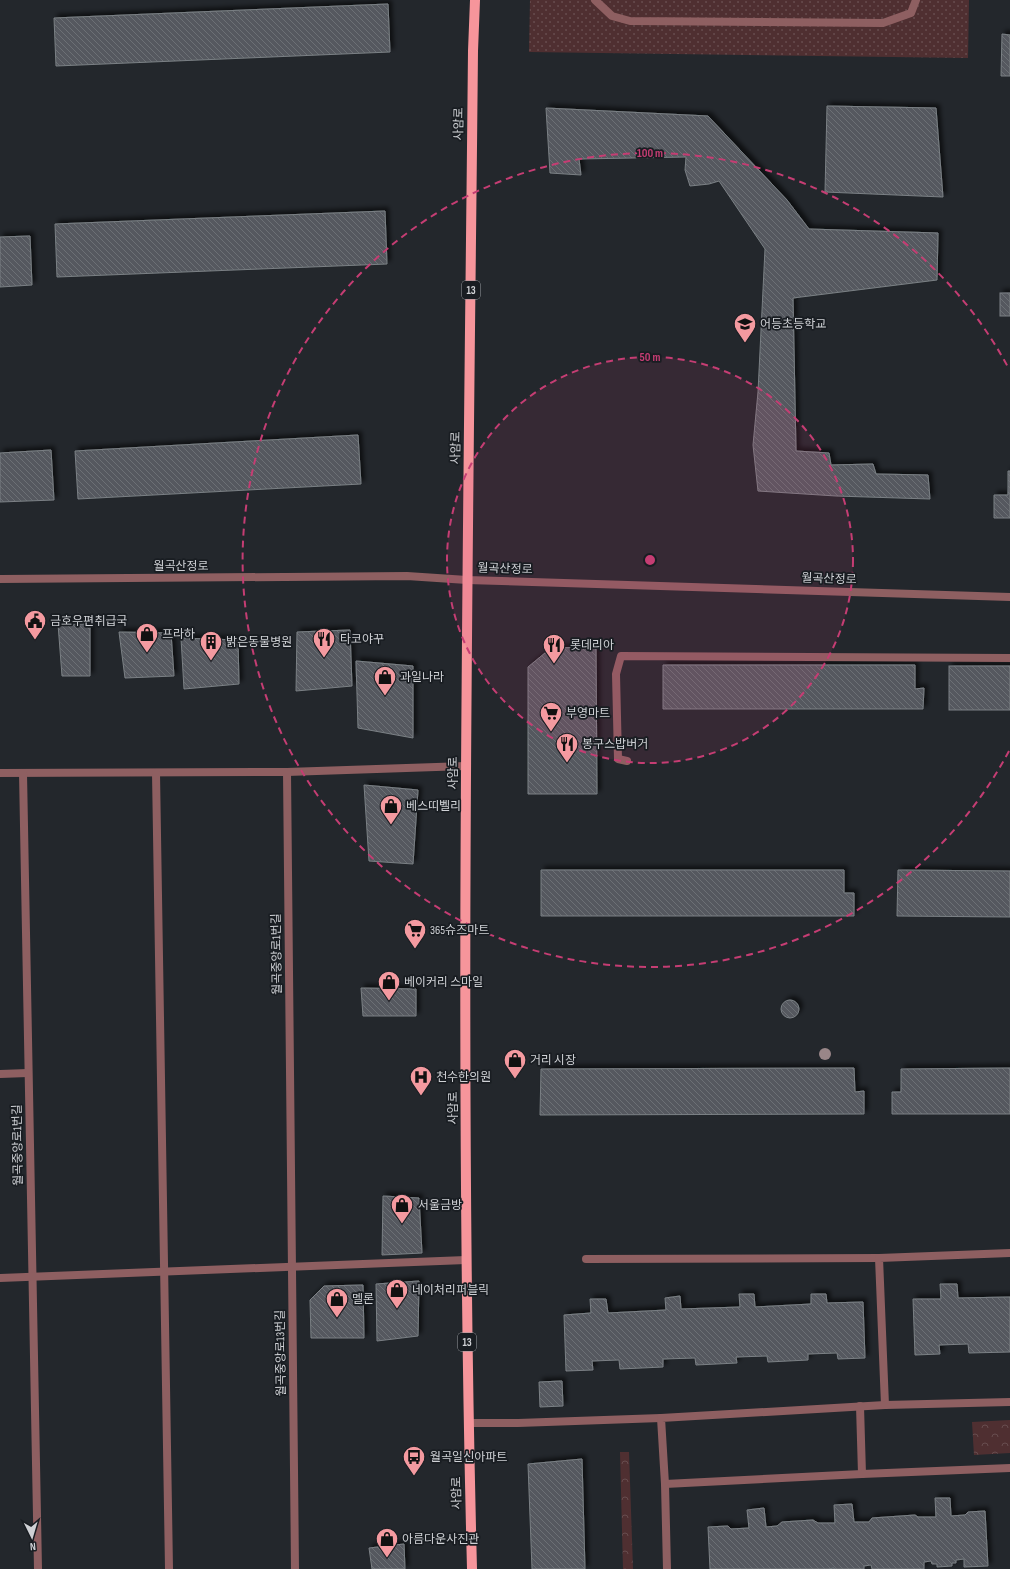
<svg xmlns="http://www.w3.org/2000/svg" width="1010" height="1569" font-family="'Sofia Sans Condensed','Noto Sans KR',sans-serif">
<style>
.forest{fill:url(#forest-crowns)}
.park{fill:url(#park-dots)}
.building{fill:url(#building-back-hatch);stroke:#7b8085;filter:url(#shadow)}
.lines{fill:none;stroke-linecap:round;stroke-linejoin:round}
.service{stroke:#8e5f61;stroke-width:8}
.pedestrian{stroke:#8e5f61;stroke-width:8}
.minor{stroke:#8e5f61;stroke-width:8}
.tertiary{stroke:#8e5f61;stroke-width:8}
.primary{stroke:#f6959b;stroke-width:10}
.tree{fill:#998688}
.ring{fill:none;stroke:#c53d73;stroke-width:2;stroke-dasharray:7 5}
.labels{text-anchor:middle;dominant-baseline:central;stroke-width:3.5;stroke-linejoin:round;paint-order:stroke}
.shield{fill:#191d22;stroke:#989b9f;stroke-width:1}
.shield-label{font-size:11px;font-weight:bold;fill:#cfd1d5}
.street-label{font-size:12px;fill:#cfd1d5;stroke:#191d22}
.poi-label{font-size:12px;fill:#cfd1d5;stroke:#191d22;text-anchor:start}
.centre{fill:#c53d73;stroke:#191d22;stroke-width:2}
.ring-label{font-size:12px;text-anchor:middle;font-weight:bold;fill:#c53d73;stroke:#191d22;stroke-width:3.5;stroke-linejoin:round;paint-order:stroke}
</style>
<defs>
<pattern id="forest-crowns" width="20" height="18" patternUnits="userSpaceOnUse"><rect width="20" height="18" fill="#4f2f31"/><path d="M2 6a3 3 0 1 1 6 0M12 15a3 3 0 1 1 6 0" fill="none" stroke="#674c4e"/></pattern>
<pattern id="park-dots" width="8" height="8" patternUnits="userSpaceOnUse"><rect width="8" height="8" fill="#4f2f31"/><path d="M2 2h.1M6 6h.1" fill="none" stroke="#674c4e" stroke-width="1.8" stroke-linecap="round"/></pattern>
<pattern id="building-back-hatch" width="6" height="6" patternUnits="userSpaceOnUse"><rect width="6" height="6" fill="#54595e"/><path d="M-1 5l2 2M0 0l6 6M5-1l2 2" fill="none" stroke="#6c7074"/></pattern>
<filter id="shadow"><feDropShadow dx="3.5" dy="-3.5" stdDeviation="2" flood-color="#0009"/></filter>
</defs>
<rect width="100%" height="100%" fill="#23272c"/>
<g class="forest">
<polygon points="1010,1420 1010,1453 974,1455 972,1422"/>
<polygon points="620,1452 629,1452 633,1569 623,1569"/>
</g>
<polygon class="park" points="530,0 969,0 968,58 529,52"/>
<g class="building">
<polygon points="388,4 390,52 56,66 54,18"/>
<polygon points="1002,34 1010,35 1010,76 1001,76"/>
<polygon points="827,106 936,108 943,197 825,192"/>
<polygon points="546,108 708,116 787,200 809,229 938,233 937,280 793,298 796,451 829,453 831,465 873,464 876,474 928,475 930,499 836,496 758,491 753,445 758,392 765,249 719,181 709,184 690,186 685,170 686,157 579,159 581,175 550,173"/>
<polygon points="385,211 387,264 57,277 55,224"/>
<polygon points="30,236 32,285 0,287 0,237"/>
<rect x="1000" y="293" width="10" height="23"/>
<polygon points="358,435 361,484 78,499 75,451"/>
<polygon points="51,450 54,500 0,502 0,453"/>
<polygon points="1008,471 1010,471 1010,518 994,518 994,495 1008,495"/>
<polygon points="58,624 90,624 90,676 62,676"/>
<polygon points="350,630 352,686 296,691 297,632"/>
<polygon points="119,632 171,633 174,676 125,678"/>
<polygon points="181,638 238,640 239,684 184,689"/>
<polygon points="596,647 597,794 528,794 528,667 551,648"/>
<polygon points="356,661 413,666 413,738 358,728"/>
<polygon points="663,665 915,665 915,689 924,688 923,709 663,709"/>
<rect x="949" y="666" width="61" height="44"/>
<polygon points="364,785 418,790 413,864 369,861"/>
<polygon points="541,870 844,870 844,893 854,893 854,916 541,916"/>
<polygon points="898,870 1010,871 1010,917 897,916"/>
<polygon points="361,988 416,989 416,1016 363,1016"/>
<circle cx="790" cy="1009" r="9"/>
<polygon points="854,1068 855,1092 864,1091 864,1114 540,1115 541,1069"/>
<polygon points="1010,1068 1010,1114 892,1114 892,1092 901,1092 901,1069"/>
<polygon points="383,1196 419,1198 422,1253 382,1255"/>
<polygon points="419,1281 418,1336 377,1341 376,1284"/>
<polygon points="940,1284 957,1284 958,1298 1010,1297 1010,1352 969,1353 968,1344 939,1345 940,1354 915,1355 913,1299 941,1299"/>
<polygon points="363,1285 364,1338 311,1338 310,1300 324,1286"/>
<polygon points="739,1294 754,1294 755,1307 811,1304 811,1294 826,1294 827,1303 863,1302 865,1358 838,1359 837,1353 808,1354 808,1360 768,1362 767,1356 736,1357 737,1363 696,1365 695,1358 663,1359 663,1367 620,1369 619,1360 592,1361 593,1370 566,1371 564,1315 591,1313 590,1299 606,1299 608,1313 666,1310 665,1298 680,1296 681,1309 740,1307"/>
<polygon points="562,1381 563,1406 540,1407 539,1382"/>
<polygon points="582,1459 585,1569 532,1569 528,1464"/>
<polygon points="935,1498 950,1498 951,1516 965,1515 968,1512 985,1511 988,1566 964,1567 964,1559 956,1560 956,1563 952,1563 952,1566 937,1567 937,1564 932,1564 931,1561 924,1562 924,1569 872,1569 871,1565 864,1566 864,1569 834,1569 834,1568 828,1569 710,1569 708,1527 728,1526 731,1529 749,1528 747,1510 764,1508 766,1527 777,1526 782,1522 813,1520 818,1523 835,1523 834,1505 852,1504 854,1522 869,1522 872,1518 915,1515 918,1517 936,1517"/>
<polygon points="404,1544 405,1569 372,1569 369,1548"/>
</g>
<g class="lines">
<g class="service">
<polyline points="586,1259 879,1258"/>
<polyline points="885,1405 879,1258 1010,1253"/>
<polyline points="860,1406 862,1474"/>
<polyline points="468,1423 518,1423 661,1418"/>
<polyline points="665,1484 862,1474 1010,1468"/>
<polyline points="667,1569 665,1484 661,1418 885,1405 1010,1402"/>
</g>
<g class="pedestrian">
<polyline points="595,0 612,16 630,21 883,23 911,13 916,0"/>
<polyline points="287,772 466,766"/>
</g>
<g class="minor">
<polyline points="627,761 618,759 616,674 621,656 1010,658"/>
<polyline points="0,773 287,772 295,1569"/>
<polyline points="23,773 38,1569"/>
<polyline points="156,773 169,1569"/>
<polyline points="0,1074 28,1073"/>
<polyline points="0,1278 466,1260"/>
</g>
<polyline class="tertiary" points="0,579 407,576 467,580 1010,597"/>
<path class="primary" d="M472 1569C459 1063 468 557 473 51L475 0"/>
</g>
<circle class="tree" cx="825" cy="1054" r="6"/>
<circle cx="650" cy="560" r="203" fill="#c53d73" fill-opacity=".12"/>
<g class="ring">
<circle cx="650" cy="560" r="203"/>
<path d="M1009 751A407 407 0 1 1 1009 369"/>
</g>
<defs>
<g id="school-pin" transform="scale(1.15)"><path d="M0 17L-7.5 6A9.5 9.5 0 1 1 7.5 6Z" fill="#f49aa0" stroke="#191d22"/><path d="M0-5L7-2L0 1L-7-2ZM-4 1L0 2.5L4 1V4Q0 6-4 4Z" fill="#111"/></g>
<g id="civic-pin" transform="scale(1.15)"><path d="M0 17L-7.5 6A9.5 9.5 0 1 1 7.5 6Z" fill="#f49aa0" stroke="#191d22"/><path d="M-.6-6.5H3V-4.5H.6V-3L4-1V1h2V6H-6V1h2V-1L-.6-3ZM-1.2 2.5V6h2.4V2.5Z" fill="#111"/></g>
<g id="shop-pin" transform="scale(1.15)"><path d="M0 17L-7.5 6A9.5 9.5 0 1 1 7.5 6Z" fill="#f49aa0" stroke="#191d22"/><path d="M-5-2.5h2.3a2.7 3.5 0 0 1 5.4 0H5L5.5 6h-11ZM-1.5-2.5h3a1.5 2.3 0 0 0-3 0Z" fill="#111"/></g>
<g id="restaurant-pin" transform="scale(1.15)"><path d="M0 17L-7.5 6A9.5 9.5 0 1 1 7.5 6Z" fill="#f49aa0" stroke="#191d22"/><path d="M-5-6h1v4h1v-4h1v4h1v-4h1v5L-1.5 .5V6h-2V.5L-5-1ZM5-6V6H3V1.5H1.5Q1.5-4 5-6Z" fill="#111"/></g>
<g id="building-pin" transform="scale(1.15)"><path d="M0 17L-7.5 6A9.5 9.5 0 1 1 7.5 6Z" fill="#f49aa0" stroke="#191d22"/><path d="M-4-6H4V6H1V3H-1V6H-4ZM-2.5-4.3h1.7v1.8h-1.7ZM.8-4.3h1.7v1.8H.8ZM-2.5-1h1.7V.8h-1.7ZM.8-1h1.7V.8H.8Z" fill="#111"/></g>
<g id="supermarket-pin" transform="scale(1.15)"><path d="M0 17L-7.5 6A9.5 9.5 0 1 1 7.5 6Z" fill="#f49aa0" stroke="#191d22"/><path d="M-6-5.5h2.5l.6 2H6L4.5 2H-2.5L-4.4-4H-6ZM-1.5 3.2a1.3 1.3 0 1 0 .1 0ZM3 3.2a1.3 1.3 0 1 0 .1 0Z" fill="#111"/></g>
<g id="hospital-pin" transform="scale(1.15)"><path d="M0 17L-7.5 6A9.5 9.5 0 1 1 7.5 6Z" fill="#f49aa0" stroke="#191d22"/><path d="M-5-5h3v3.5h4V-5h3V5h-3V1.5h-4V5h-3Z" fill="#111"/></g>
<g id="bus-pin" transform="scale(1.15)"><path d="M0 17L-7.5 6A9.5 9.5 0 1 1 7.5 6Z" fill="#f49aa0" stroke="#191d22"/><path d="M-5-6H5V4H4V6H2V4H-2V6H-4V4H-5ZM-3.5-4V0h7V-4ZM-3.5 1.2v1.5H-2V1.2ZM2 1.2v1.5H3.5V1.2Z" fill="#111"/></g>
</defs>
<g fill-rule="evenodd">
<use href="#school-pin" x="745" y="324"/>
<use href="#civic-pin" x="35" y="621"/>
<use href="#shop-pin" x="147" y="634"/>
<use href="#restaurant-pin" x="324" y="639"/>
<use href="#building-pin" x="211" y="642"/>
<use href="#restaurant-pin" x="554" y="645"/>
<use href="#shop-pin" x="385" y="677"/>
<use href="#supermarket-pin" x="551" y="713"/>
<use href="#restaurant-pin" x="567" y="744"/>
<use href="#shop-pin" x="391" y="806"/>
<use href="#supermarket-pin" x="415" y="930"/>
<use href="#shop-pin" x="389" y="982"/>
<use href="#shop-pin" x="515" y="1060"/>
<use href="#hospital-pin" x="421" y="1077"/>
<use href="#shop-pin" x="402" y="1205"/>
<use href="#shop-pin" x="397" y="1290"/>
<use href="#shop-pin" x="337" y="1299"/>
<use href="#bus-pin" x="414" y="1457"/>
<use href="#shop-pin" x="387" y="1539"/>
</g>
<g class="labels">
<g class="shield">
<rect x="462" y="281" width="18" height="18" rx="3"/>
<rect x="458" y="1333" width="18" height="18" rx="3"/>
</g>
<g class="shield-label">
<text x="471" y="290">13</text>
<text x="467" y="1342">13</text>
</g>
<g class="street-label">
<text transform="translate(459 124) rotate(-89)">사암로</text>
<text transform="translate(456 448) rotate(-89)">사암로</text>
<text x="181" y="566">월곡산정로</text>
<text transform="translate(505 569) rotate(2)">월곡산정로</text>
<text transform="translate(829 579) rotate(2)">월곡산정로</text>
<text transform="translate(453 773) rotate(-90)">사암로</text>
<text transform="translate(277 954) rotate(-91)">월곡중앙로1번길</text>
<text transform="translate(453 1108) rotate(-90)">사암로</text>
<text transform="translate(18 1145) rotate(-91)">월곡중앙로1번길</text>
<text transform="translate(281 1353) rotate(-91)">월곡중앙로13번길</text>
<text transform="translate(457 1493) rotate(-91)">사암로</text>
</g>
<g class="poi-label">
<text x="760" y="324">어등초등학교</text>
<text x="50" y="621">금호우편취급국</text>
<text x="162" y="634">프라하</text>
<text x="340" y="639">타코야꾸</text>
<text x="226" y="642">밝은동물병원</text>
<text x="570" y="645">롯데리아</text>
<text x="400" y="677">과일나라</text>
<text x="566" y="713">부영마트</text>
<text x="582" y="744">봉구스밥버거</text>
<text x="406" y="806">베스띠벨리</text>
<text x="430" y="930">365슈즈마트</text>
<text x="404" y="982">베이커리 스마일</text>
<text x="530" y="1060">거리 시장</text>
<text x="436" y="1077">천수한의원</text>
<text x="418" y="1205">서울금방</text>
<text x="412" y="1290">네이처리퍼블릭</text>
<text x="352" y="1299">멜론</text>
<text x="430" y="1457">월곡일신아파트</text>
<text x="402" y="1539">아름다운사진관</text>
</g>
</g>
<circle cx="650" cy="560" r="6" class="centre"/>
<g class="ring-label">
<text x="650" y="157">100 m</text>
<text x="650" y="361">50 m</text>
</g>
<g transform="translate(32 1537) rotate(175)" stroke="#191d22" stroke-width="3" paint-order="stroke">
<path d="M0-3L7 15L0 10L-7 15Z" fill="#cfd1d5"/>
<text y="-6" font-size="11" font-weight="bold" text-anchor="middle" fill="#cfd1d5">N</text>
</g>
</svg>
